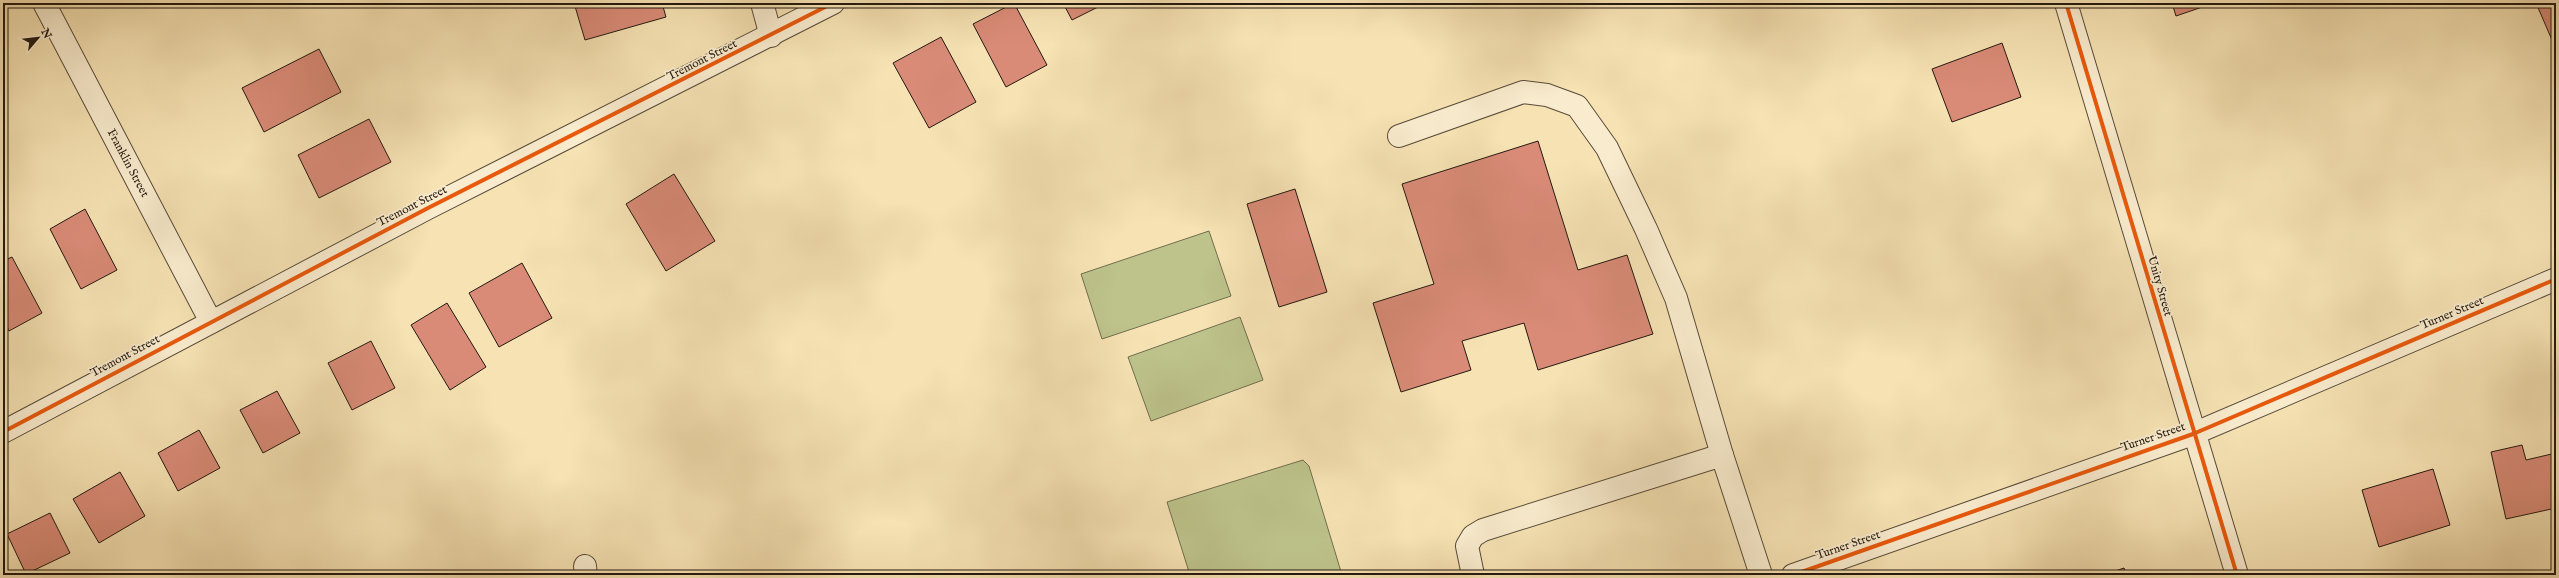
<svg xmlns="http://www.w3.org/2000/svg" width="2559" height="578" font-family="'IM FELL English',serif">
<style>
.green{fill:#bdc38b;stroke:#706e4d}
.building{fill:#d98b77;stroke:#24190f}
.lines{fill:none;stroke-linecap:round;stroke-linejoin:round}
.minor-casing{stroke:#584b38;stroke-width:24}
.minor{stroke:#f9ecce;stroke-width:22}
.cycleway-casing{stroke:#f9ecce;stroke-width:6}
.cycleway{stroke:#e8590c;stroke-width:4}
.labels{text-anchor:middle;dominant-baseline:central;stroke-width:3.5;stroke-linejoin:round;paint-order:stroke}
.street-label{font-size:12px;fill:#24190f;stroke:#f9ecce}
</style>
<rect width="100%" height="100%" fill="#f6e2b3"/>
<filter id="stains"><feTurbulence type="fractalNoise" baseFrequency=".005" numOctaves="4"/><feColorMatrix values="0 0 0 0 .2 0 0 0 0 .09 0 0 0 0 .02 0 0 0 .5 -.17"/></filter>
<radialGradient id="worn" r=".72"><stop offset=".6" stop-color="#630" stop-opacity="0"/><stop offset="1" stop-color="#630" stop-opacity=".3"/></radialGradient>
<g class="green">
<polygon points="1209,231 1231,296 1102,339 1081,274"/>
<polygon points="1240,317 1263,380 1151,421 1128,357"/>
<polygon points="1303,460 1309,466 1342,575 1190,575 1167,502"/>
</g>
<g class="building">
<polygon points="574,3 662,3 666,17 585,40"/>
<polygon points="1014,3 1047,65 1006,87 973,24"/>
<polygon points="1063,3 1106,3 1072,20"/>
<polygon points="2172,3 2214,3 2176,16"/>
<polygon points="2536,3 2556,3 2556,38 2552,40"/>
<polygon points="941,37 976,102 929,128 893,63"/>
<polygon points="2002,43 2021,97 1952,122 1932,69"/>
<polygon points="319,49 341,92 264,132 242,88"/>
<polygon points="369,119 391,162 319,198 298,155"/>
<polygon points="1538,141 1578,270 1627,255 1653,334 1538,370 1524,323 1462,341 1471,370 1401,392 1373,303 1434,284 1402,184"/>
<polygon points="674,174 715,241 666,271 626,204"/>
<polygon points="1295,189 1327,292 1279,307 1247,204"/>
<polygon points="85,209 117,270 81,289 50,229"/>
<polygon points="12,257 42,313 9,331 3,319 3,261"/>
<polygon points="522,263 552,318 499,347 469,293"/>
<polygon points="447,303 486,367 450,390 411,325"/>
<polygon points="371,341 395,388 352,410 328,363"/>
<polygon points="277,391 300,433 263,453 240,410"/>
<polygon points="199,430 220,468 178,491 158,453"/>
<polygon points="2522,445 2526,460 2556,453 2556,508 2506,519 2491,452"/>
<polygon points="2433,469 2450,525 2379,547 2362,490"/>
<polygon points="120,472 145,516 99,543 73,499"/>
<polygon points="50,513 70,553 26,574 7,534"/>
<polygon points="2124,568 2127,575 2104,575"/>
</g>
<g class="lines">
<g class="minor-casing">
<g id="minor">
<polyline points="44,3 211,322"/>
<polyline points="762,3 771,36"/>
<polyline points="2066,3 2237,575"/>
<polyline points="1399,136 1523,92 1547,95 1577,106 1607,148 1646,229 1676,298 1722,455"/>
<polyline points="3,432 428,208 833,3"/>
<polyline points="585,566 586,575"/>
<polyline points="1473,575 1467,546 1473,536 1483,530 1722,455 1761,575"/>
<polyline points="1793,575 2193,434 2556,279"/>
</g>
</g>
<use href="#minor" class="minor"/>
<g class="cycleway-casing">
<g id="cycleway">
<polyline points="2066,3 2237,575"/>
<polyline points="3,432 428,208 833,3"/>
<polyline points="1793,575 2193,434 2556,279"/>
</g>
</g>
<use href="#cycleway" class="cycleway"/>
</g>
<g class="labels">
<g class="street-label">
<text transform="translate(702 60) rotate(-27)">Tremont Street</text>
<text transform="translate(128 163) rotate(62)">Franklin Street</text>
<text transform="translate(412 206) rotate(-27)">Tremont Street</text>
<text transform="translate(2160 286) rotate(74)">Unity Street</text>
<text transform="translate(2452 313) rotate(-23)">Turner Street</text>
<text transform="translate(125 356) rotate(-28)">Tremont Street</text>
<text transform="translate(2153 437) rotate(-19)">Turner Street</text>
<text transform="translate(1848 545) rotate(-19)">Turner Street</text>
</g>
</g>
<rect width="2559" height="578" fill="none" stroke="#f6e2b3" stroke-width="16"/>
<rect x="4" y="4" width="2551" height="570" fill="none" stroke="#24190f" stroke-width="2"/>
<rect x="8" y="8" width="2543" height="562" fill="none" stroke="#24190f"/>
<g transform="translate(38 38) rotate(62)" stroke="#f9ecce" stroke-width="3" paint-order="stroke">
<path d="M0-3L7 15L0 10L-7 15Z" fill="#24190f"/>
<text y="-6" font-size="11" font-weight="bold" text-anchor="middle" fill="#24190f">N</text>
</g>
<rect width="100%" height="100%" filter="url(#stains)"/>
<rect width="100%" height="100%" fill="url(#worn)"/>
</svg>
